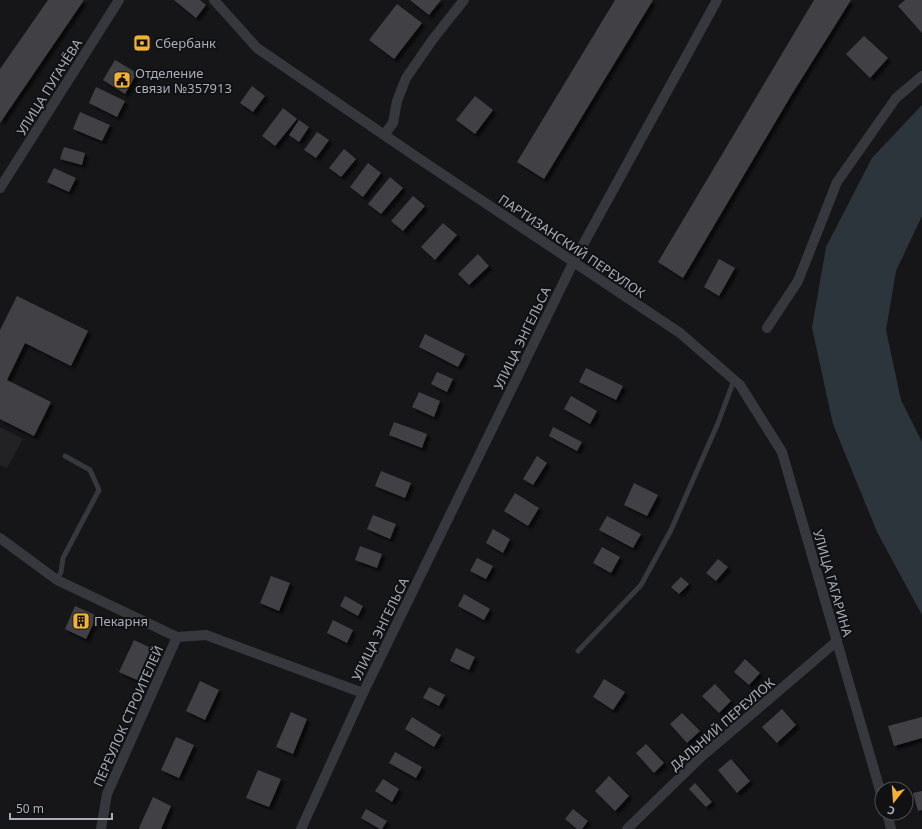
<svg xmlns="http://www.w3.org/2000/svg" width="922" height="829" font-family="'Noto Sans',sans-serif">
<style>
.built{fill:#222225}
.water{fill:#2c353c}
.building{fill:#404145;filter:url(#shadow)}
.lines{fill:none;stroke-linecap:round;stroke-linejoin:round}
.service{stroke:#37383d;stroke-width:5}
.minor{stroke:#37383d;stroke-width:10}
.labels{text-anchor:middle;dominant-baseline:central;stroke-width:4;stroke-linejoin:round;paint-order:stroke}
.poi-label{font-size:13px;fill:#a8adb8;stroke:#111113;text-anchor:start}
.street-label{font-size:13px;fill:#a8adb8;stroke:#111113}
</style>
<defs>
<filter id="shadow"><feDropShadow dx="3.5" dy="3.5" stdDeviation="1" flood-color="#0009"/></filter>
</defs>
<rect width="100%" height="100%" fill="#161618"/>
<polygon class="built" points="0,427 23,439 7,468 0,465"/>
<polygon class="water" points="922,105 922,216 896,271 886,330 901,400 922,442 922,615 877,532 833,424 812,328 826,247 872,158"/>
<g class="building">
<polygon points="48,0 84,0 0,123 0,69"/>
<polygon points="174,0 200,0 206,5 196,18"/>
<polygon points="410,0 441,0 429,15"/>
<polygon points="615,0 653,0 544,179 517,162"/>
<polygon points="814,0 851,0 792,94 683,278 658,262"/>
<polygon points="905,0 922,0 922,33 898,6"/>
<polygon points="397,4 422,23 394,59 369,40"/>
<polygon points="864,36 888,58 870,78 846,54"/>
<polygon points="115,60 137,73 125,94 103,80"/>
<polygon points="252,86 265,96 253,112 240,103"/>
<polygon points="96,87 125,101 117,117 89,103"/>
<polygon points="475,96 493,110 475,134 456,120"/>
<polygon points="283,108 297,119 275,146 262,136"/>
<polygon points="80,112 110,125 102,141 73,129"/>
<polygon points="299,120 309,127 299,142 289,135"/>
<polygon points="317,132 329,140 316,158 304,150"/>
<polygon points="64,147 85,153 82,165 60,159"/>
<polygon points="344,149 356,159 341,177 329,168"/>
<polygon points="368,163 381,173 363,197 350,187"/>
<polygon points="54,168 76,178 69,192 47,182"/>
<polygon points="390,177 403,188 381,214 368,204"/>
<polygon points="413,196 425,206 403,231 391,221"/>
<polygon points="443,223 457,235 435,260 421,247"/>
<polygon points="478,254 489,266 469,285 458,274"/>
<polygon points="719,259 735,268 719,296 704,287"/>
<polygon points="17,296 88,331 71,366 25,343 7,380 51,402 34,436 0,419 0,330"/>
<polygon points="425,334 465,354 458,367 419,347"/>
<polygon points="586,368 623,386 616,400 579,382"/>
<polygon points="437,372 453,379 447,392 431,384"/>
<polygon points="419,392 440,401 434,417 412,407"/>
<polygon points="571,396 597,411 590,424 564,409"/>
<polygon points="394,422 427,434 422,448 389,435"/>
<polygon points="553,427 582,442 577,451 549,436"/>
<polygon points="537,456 547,463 533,485 523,479"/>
<polygon points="381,471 411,483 405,498 375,486"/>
<polygon points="634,483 658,495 647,516 624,505"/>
<polygon points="515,493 539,508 528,526 504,511"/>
<polygon points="373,515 396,524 390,539 367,529"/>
<polygon points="607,516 641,534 633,548 599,530"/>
<polygon points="493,529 510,539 503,553 486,543"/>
<polygon points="360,546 382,554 377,568 355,560"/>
<polygon points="602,547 620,557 611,573 593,563"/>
<polygon points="477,558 493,566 486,579 470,571"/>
<polygon points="718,559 728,567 716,581 706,573"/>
<polygon points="271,576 290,583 279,611 260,603"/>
<polygon points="681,577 689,584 679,594 671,587"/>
<polygon points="464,594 490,609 484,620 458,606"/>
<polygon points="345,596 363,606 358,616 340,606"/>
<polygon points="75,606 97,616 86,639 65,629"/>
<polygon points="333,620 353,630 347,643 327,633"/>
<polygon points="134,640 151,648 137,680 119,672"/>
<polygon points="456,648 475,657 469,670 450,661"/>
<polygon points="745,659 760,673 749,685 734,672"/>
<polygon points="604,679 625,692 613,710 593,697"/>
<polygon points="200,681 219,690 205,720 186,711"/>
<polygon points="715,684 731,701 719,713 702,696"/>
<polygon points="429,687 445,695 439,706 423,698"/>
<polygon points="782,709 796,725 777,743 762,727"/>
<polygon points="291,712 307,719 293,754 276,747"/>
<polygon points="682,713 700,731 687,743 670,724"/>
<polygon points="412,717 441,735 434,747 405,729"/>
<polygon points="922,717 922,738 894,746 888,726"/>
<polygon points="176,737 194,745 179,778 161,770"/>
<polygon points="646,744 664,763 654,773 636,753"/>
<polygon points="395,752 422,767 416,778 389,763"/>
<polygon points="731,759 750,781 737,793 718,770"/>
<polygon points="258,770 281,779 269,807 246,798"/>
<polygon points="609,776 629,796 615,811 595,791"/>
<polygon points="383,779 399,789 392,802 375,791"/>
<polygon points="695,783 712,802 706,807 689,789"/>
<polygon points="922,791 922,810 918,811 913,793"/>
<polygon points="153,797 171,806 161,829 140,829 139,828"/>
<polygon points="366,809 387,821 382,829 380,829 361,818"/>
<polygon points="573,809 588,821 582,829 577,829 565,819"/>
</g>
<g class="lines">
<g class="service">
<polyline points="57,580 61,572 63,558 99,490 90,470 65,456"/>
<polyline points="578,651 641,585 671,530 718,423 734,380"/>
</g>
<g class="minor">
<polyline points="214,0 257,48 415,156 680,333 740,385 782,452 882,797"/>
<polyline points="384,135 393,123 397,101 406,78 433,39 464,0"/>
<polyline points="0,188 119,0"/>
<polyline points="767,328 798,281 837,182 896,98 922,76"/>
<polyline points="0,538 57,580 177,637 206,635 363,693"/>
<polyline points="887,813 891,829"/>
<polyline points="101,829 107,794 177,637"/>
<polyline points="301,829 363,693 573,263 717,0"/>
<polyline points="627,829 700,758 837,641"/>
</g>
</g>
<defs>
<g id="bank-square" transform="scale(0.9)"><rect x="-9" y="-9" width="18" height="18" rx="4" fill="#f2b134" stroke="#111113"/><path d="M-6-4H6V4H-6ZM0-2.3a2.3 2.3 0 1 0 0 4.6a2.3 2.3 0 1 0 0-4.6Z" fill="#111"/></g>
<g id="civic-square" transform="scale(0.9)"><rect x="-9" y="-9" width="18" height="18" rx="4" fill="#f2b134" stroke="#111113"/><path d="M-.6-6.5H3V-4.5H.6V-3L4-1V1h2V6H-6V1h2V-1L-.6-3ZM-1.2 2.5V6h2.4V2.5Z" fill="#111"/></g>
<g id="building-square" transform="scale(0.9)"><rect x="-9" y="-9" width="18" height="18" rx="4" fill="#f2b134" stroke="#111113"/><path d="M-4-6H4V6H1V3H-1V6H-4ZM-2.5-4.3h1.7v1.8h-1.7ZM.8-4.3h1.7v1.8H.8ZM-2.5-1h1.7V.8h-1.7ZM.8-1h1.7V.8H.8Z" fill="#111"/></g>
</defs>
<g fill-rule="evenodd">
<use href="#bank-square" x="142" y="43"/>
<use href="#civic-square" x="122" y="80"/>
<use href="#building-square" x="81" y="621"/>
</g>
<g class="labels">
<g class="poi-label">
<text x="155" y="43">Сбербанк</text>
<text x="135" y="73">Отделение<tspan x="135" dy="15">связи №357913</tspan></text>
<text x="94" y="621">Пекарня</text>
</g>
<g class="street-label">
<text transform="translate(49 87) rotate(-58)">УЛИЦА ПУГАЧЁВА</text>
<text transform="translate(572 246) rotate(34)">ПАРТИЗАНСКИЙ ПЕРЕУЛОК</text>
<text transform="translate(522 338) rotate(-64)">УЛИЦА ЭНГЕЛЬСА</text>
<text transform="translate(833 583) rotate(74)">УЛИЦА ГАГАРИНА</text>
<text transform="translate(380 629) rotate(-64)">УЛИЦА ЭНГЕЛЬСА</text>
<text transform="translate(128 716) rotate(-66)">ПЕРЕУЛОК СТРОИТЕЛЕЙ</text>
<text transform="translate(722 724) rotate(-41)">ДАЛЬНИЙ ПЕРЕУЛОК</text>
</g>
</g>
<g transform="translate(894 801) rotate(197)"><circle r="19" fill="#111113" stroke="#4d4f55"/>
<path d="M0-3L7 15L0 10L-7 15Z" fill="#f2b134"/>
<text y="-6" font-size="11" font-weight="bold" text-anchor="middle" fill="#a8adb8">С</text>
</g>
<path d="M10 813v6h102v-6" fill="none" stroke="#a8adb8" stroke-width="2"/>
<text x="16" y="813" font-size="12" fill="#a8adb8" stroke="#111113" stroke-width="3" paint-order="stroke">50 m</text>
</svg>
